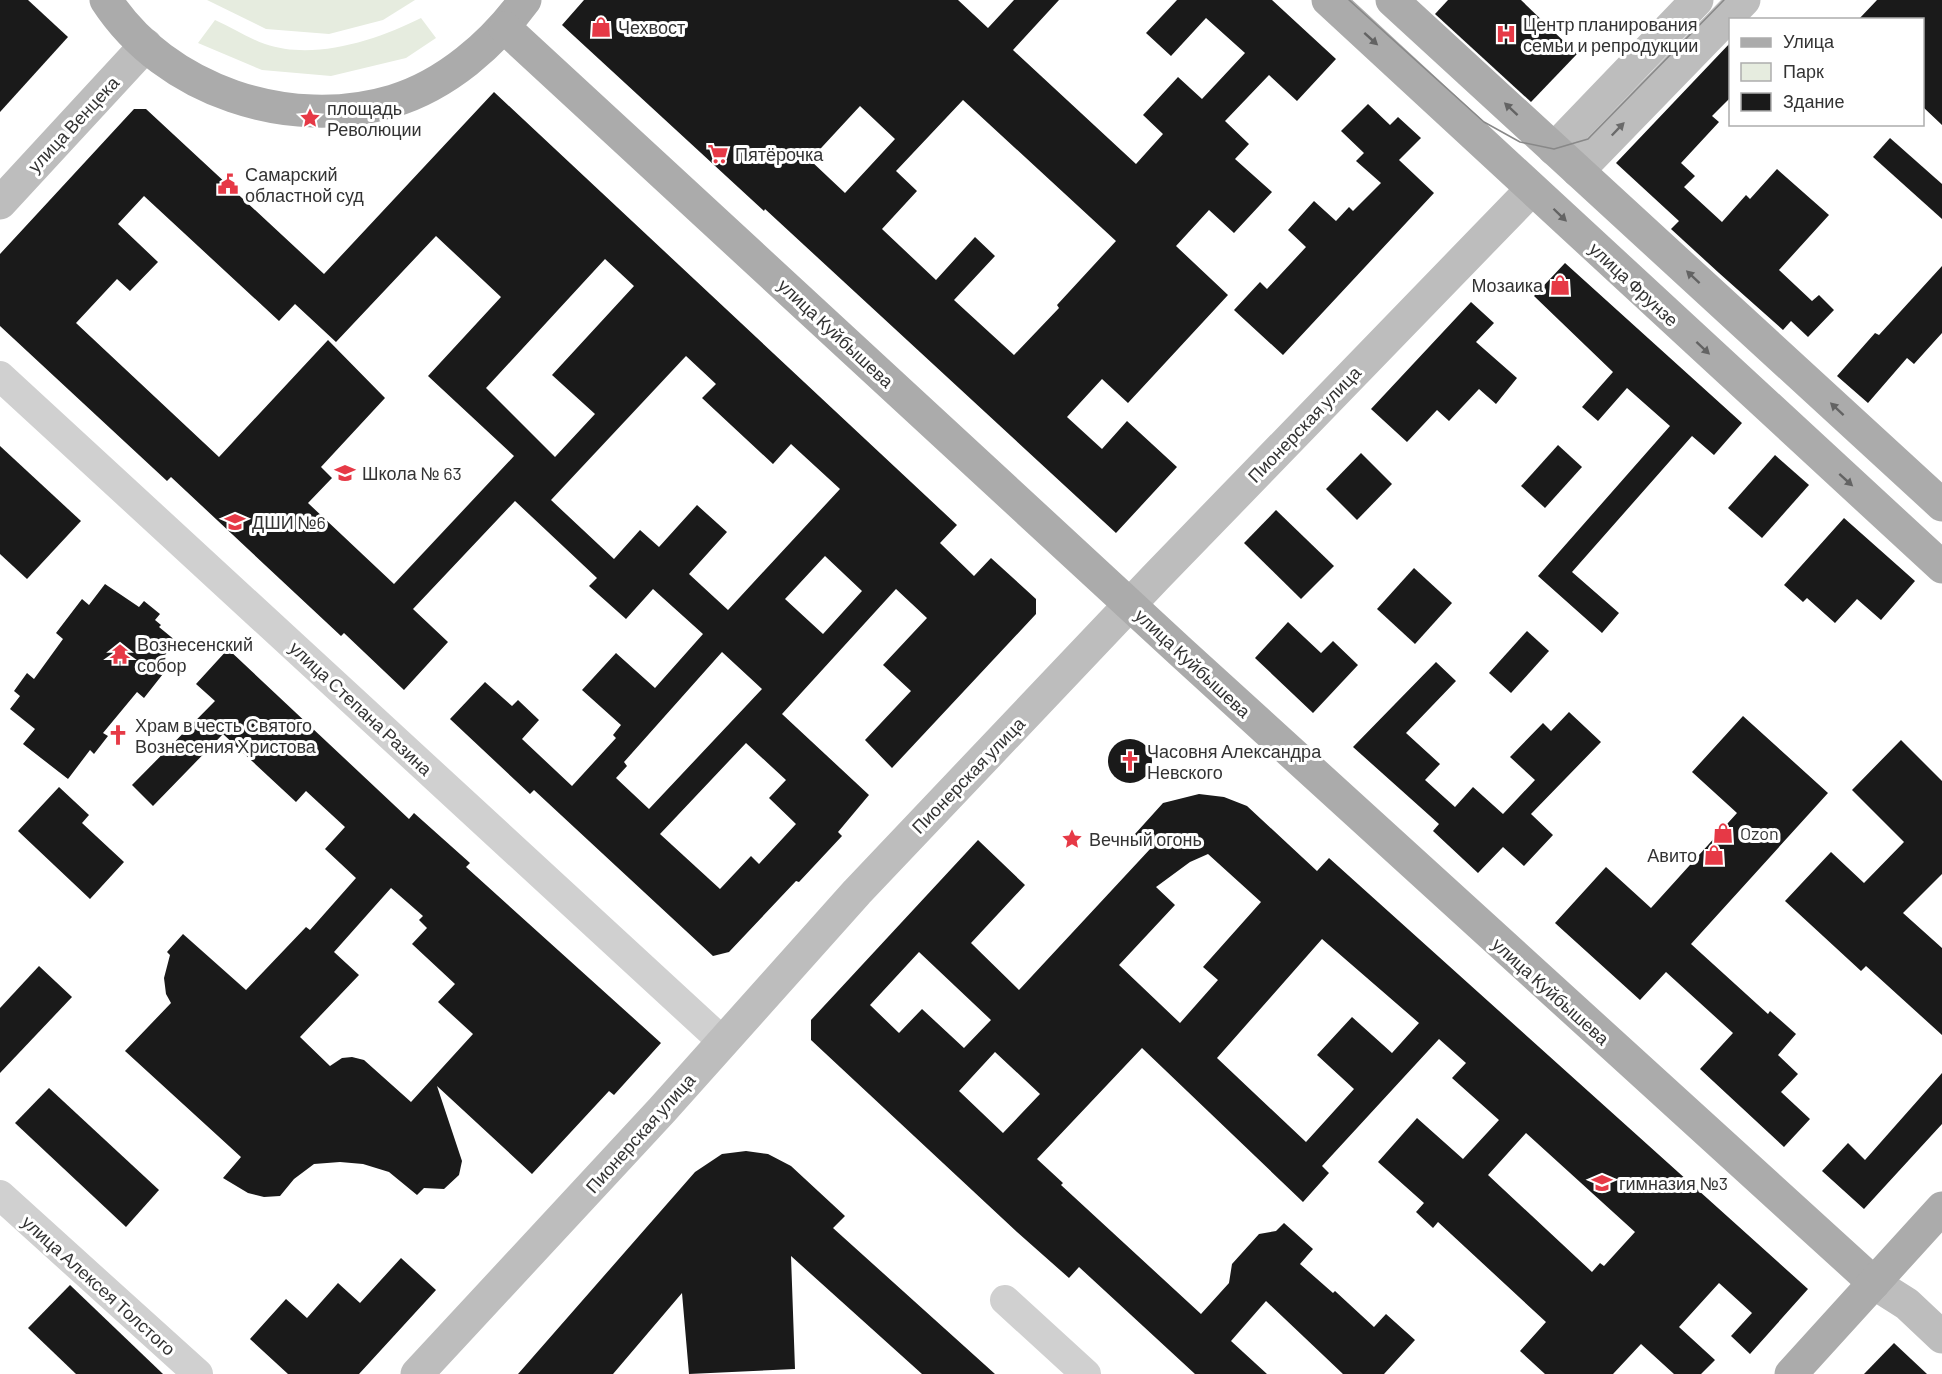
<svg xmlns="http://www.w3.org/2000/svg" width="1942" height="1374" font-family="Barlow,sans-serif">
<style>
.green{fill:#e6ecdf}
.building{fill:#1a1a1a;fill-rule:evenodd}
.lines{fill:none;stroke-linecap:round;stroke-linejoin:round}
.street{stroke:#d0d0d0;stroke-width:30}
.secondary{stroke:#bdbdbd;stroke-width:33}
.primary{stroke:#ababab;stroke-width:33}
.tram{stroke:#888;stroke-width:1.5}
.oneway{fill:#636363}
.oneway2{fill:#6a6a6a}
.labels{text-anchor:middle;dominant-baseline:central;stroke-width:6;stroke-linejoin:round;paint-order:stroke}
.poi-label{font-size:18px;fill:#333;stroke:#fff;text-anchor:start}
.street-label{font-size:18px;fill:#333;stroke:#fff}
</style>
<rect width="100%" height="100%" fill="#fff"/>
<g class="green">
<polygon points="207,0 415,0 383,20 329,34 266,29"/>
<path d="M421 18 436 38 406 58 331 76 262 70 198 43 215 20C231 27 248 38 265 44 314 61 377 40 421 18Z"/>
</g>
<g class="building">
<polygon points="0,0 28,0 68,37 0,112"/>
<path d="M584 0H958L988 28 1014 0H1059L1013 50 1136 164 1163 134 1143 115 1178 77 1202 99 1245 53 1206 18 1171 56 1146 33 1177 0H1272L1336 59 1297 101 1269 75 1225 121 1249 144 1235 159 1272 192 1234 233 1209 210 1176 246 1228 295 1128 403 1102 379 1067 417 1102 449 1127 421 1177 467 1116 533 765 209 764 211 562 25ZM963 100 1116 241 1057 305 1059 308 1014 355 954 300 995 256 975 237 936 280 882 229 917 191 896 171ZM860 106 895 139 845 193 810 160Z"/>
<polygon points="1448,0 1521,0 1577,54 1531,102 1435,14"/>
<polygon points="1877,0 1942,0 1942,125 1923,107 1923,20 1858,20"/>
<polygon points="1731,42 1731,97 1712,116 1719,122 1681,163 1695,176 1684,187 1722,222 1746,195 1750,199 1777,169 1829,215 1779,270 1812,301 1819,295 1834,310 1808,337 1791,321 1783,330 1719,273 1671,229 1679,221 1616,163"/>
<path d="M494 92 957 525 940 543 974 576 991 558 1036 599V614L892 768 865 740 911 691 883 665 927 618 896 589 782 714 869 795 838 832 842 836 799 882 796 881 729 952 713 956 534 790 530 794 450 719 485 682 512 706 518 700 539 720 522 739 572 786 616 738 613 735 621 725 582 690 616 653 655 688 703 634 653 589 626 619 589 586 597 578 515 501 413 609 448 642 404 690 344 633 341 636 171 477 167 481 0 326V254L134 109H146L324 274ZM144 196 279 321 295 304 336 342 436 236 501 297 428 376 514 456 394 584 308 503 332 478 321 467 385 398 328 340 219 457 76 323 117 279 130 291 158 262 118 224ZM605 259 634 286 552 375 595 414 555 457 486 388ZM686 356 716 384 702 398 773 464 791 444 840 489 728 610 689 574 727 532 697 505 659 547 640 530 614 559 551 500ZM825 556 862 591 823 634 785 599ZM722 652 762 689 649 809 616 778 627 766 624 762ZM746 743 786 780 769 798 796 824 759 864 751 856 720 889 660 834Z"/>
<polygon points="1368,104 1390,125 1398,117 1421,138 1399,160 1434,193 1283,355 1234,310 1260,282 1267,289 1306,247 1288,230 1314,201 1336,221 1349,207 1353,211 1381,183 1356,161 1364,153 1341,131"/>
<polygon points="1890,138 1942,184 1942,219 1873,157"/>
<polygon points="1565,263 1742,423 1714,455 1692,436 1572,572 1619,613 1602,633 1538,576 1670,426 1627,388 1598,421 1582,407 1613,372 1534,296"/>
<polygon points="1942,266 1942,333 1914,364 1907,358 1868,403 1837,376 1875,333 1879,335"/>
<polygon points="1471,302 1494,323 1476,342 1517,378 1496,404 1479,389 1449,421 1437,410 1407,442 1371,409"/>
<polygon points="1558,445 1582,467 1545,508 1521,486"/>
<polygon points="0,446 81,521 27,579 0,554"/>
<polygon points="1361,453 1392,484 1357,520 1326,489"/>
<polygon points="1775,455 1809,485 1762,538 1728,508"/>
<polygon points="1276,510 1334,566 1301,599 1244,543"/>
<polygon points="1844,518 1915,581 1881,620 1857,599 1835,623 1807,598 1803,602 1784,585"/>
<polygon points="1414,568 1452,603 1415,644 1377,609"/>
<polygon points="105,584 139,607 144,601 160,614 155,620 161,625 159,627 176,641 162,659 170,665 144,698 137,692 103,733 108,736 94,754 90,750 68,779 23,744 35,729 10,709 20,696 14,691 27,673 34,679 63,639 56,633 82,599 89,605"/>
<polygon points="1288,622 1321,653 1333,641 1358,665 1313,713 1255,658"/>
<polygon points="1527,631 1549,651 1511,693 1489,673"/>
<path d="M228 649 409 819 414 813 470 863 466 867 661 1043 614 1095 609 1091 532 1174 437 1086 462 1161 459 1175 444 1189 424 1188 417 1195 389 1172 363 1164 340 1162 314 1164 294 1179 280 1196 264 1197 248 1193 223 1178 241 1157 125 1051 171 1003 166 994 164 978 170 955 167 952 183 934 246 990 306 927 310 930 356 878 325 849 345 827 306 791 296 802 223 734 153 806 132 785 215 701 196 684ZM391 888 423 916 419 920 427 928 412 944 455 984 438 1002 473 1034 411 1102 364 1060 352 1057 342 1058 330 1066 300 1037 359 975 334 952Z"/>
<polygon points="1436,662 1456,681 1406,733 1440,764 1425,780 1455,807 1473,787 1503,814 1535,780 1510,757 1543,723 1551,731 1569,712 1601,742 1531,814 1553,835 1524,866 1503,847 1478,873 1433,831 1439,824 1353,747"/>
<polygon points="1743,716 1828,793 1691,944 1768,1014 1770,1011 1796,1034 1778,1055 1798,1074 1781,1092 1810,1119 1784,1147 1700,1069 1733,1033 1666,972 1640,1000 1555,923 1606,867 1651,908 1737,813 1692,772"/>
<circle cx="1130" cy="761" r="22"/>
<polygon points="1901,740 1942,781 1942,874 1903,913 1942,948 1942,1035 1866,966 1861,971 1785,901 1831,852 1864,883 1904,842 1852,790"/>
<polygon points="59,787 89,815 82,823 124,862 90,899 18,831"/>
<path d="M1199 794 1224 797 1247 806 1317 871 1329 858 1808 1289 1750 1354 1731 1336 1752 1313 1719 1283 1679 1327 1715 1360 1701 1374H1674L1641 1344 1613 1374H1545L1520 1351 1546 1322 1438 1222 1433 1228 1416 1212 1424 1203 1378 1162 1417 1118 1463 1159 1499 1120 1452 1078 1466 1063 1439 1039 1322 1166 1329 1173 1303 1202 1142 1048 1037 1159 1063 1183 1061 1185 1201 1314 1229 1283 1232 1264 1259 1234 1276 1231 1284 1223 1313 1249 1300 1264 1333 1293 1335 1291 1374 1327 1386 1314 1415 1340 1384 1374H1343L1266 1301 1231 1341 1267 1374H1195L1079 1267 1069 1278 1017 1232 811 1040V1020L978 840 1025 885 971 943 1019 990 1151 848 1135 834 1163 803ZM1208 854 1261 902 1203 967 1218 980 1180 1023 1119 965 1175 905 1156 887 1190 862ZM1322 939 1419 1023 1392 1053 1352 1017 1317 1055 1354 1089 1306 1142 1217 1058ZM919 952 991 1020 964 1048 922 1009 899 1033 870 1005ZM995 1052 1040 1094 1003 1133 959 1091ZM1526 1133 1635 1232 1604 1266 1600 1263 1592 1272 1488 1175Z"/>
<polygon points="39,966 72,997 0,1073 0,1008"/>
<polygon points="1942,1073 1942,1124 1864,1209 1822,1171 1848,1143 1865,1160"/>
<polygon points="49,1088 159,1190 126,1227 15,1123"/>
<polygon points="746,1151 768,1154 791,1166 845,1216 833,1228 995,1374 922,1374 791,1256 795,1369 689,1374 682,1293 613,1374 518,1374 695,1172 722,1154"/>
<polygon points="401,1258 436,1290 359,1374 288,1374 250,1339 286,1299 307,1318 338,1283 360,1303"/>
<polygon points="70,1285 163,1374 76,1374 28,1328"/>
<polygon points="1894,1343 1927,1374 1864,1374"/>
</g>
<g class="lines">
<g class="street">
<polyline points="0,376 722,1041"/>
<polyline points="0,1195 198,1374"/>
<polyline points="1005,1300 1086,1374"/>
</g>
<g class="secondary">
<polyline points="1554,149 1697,0"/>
<polyline points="1578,171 1744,0"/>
<polyline points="0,203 146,45"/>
<polyline points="1874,1283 1907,1304 1942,1337"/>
<polyline points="417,1374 662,1110 857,892 1156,577 1532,189"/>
</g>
<g class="primary">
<path d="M106 0C165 91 290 132 393 101 446 85 493 44 525 0"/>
<polyline points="1328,0 1942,567"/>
<polyline points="1392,0 1942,505"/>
<polyline points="505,28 1181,652 1874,1283"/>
<polyline points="1791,1374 1942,1208"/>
</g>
<polyline class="tram" points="1349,0 1484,122 1520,142 1554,149 1588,139 1724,0"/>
</g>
<defs><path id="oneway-solid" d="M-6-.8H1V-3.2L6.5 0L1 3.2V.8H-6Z" transform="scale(1.5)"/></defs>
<g class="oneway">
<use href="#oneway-solid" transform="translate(1371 39) rotate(42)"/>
<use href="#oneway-solid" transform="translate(1511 109) rotate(-137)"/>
<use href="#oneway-solid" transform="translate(1560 215) rotate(44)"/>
<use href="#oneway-solid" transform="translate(1693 277) rotate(-137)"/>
<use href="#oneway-solid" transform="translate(1703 348) rotate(43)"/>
<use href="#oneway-solid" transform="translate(1837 409) rotate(-137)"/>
<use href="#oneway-solid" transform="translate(1846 480) rotate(42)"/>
</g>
<use class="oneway2" href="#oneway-solid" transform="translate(1618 129) rotate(-46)"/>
<defs>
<g id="shop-bare" transform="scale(1.62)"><path d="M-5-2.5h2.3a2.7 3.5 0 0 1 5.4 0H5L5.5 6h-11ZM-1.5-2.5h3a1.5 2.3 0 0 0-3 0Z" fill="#e63946" stroke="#fff" stroke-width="2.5" paint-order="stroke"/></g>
<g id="hospital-bare" transform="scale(1.62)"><path d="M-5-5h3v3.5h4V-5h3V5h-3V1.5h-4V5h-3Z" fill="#e63946" stroke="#fff" stroke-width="2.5" paint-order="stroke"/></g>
<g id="sight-bare" transform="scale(1.62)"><path d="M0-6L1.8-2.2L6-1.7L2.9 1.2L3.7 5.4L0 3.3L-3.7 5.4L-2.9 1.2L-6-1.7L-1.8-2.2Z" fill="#e63946" stroke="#fff" stroke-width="2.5" paint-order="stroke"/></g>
<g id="supermarket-bare" transform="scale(1.62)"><path d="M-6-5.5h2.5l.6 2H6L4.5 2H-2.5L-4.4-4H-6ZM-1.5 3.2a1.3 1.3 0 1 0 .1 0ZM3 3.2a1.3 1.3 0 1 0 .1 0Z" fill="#e63946" stroke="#fff" stroke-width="2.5" paint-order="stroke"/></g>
<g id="civic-bare" transform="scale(1.62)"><path d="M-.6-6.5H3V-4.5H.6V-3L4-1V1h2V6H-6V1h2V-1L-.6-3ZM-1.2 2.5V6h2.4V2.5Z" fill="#e63946" stroke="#fff" stroke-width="2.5" paint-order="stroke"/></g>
<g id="school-bare" transform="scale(1.62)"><path d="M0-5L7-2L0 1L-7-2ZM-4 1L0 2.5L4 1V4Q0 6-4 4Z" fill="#e63946" stroke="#fff" stroke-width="2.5" paint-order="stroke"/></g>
<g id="temple-bare" transform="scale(1.62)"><path d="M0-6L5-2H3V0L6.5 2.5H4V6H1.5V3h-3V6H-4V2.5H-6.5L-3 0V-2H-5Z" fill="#e63946" stroke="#fff" stroke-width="2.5" paint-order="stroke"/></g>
<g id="church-bare" transform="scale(1.62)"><path d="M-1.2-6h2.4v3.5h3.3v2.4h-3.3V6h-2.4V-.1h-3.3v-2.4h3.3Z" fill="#e63946" stroke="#fff" stroke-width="2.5" paint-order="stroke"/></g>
</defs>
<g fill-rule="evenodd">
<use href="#shop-bare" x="601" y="27"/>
<use href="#hospital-bare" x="1506" y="34"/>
<use href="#sight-bare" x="310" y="118"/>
<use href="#supermarket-bare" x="718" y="154"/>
<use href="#civic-bare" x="228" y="184"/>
<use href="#shop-bare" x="1560" y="285"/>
<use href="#school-bare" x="345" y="473"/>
<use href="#school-bare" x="235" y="522"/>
<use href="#temple-bare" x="120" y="654"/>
<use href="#church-bare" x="118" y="735"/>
<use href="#church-bare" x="1130" y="761"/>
<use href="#shop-bare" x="1723" y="833"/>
<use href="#sight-bare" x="1072" y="839"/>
<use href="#shop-bare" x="1714" y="855"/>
<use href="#school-bare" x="1602" y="1183"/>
</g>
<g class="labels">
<g class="poi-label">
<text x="1523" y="24">Центр планирования<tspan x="1523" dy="21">семьи и репродукции</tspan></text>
<text x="618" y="27">Чехвост</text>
<text x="327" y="108">площадь<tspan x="327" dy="21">Революции</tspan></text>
<text x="735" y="154">Пятёрочка</text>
<text x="245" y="174">Самарский<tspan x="245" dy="21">областной суд</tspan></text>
<text x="1543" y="285" text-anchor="end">Мозаика</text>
<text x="362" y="473">Школа № 63</text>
<text x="252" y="522">ДШИ №6</text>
<text x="137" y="644">Вознесенский<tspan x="137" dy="21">собор</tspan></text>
<text x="135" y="725">Храм в честь Святого<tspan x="135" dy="21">Вознесения Христова</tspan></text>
<text x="1147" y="751">Часовня Александра<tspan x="1147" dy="21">Невского</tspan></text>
<text x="1740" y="833">Ozon</text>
<text x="1089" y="839">Вечный огонь</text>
<text x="1697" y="855" text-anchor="end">Авито</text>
<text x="1619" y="1183">гимназия №3</text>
</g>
<g class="street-label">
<text transform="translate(73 124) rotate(-47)">улица Венцека</text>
<text transform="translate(1634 284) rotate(43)">улица Фрунзе</text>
<text transform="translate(836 333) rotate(43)">улица Куйбышева</text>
<text transform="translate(1304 424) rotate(-46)">Пионерская улица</text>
<text transform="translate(1193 663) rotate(43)">улица Куйбышева</text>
<text transform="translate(361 708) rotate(43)">улица Степана Разина</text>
<text transform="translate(968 775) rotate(-46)">Пионерская улица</text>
<text transform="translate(1551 991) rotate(42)">улица Куйбышева</text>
<text transform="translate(640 1133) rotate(-48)">Пионерская улица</text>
<text transform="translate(99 1285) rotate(42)">улица Алексея Толстого</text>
</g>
</g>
<rect x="1729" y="18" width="195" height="108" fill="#ffffff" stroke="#adadad" stroke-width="1.5"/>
<rect x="1741" y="38" width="30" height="9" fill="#ababab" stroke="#adadad" stroke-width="1.5"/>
<text x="1783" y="48" font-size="18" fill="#333333">Улица</text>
<rect x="1741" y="63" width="30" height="18" fill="#e6ecdf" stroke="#adadad" stroke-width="1.5"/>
<text x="1783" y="78" font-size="18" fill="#333333">Парк</text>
<rect x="1741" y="93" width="30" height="18" fill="#1a1a1a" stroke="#adadad" stroke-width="1.5"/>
<text x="1783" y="108" font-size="18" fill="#333333">Здание</text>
</svg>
